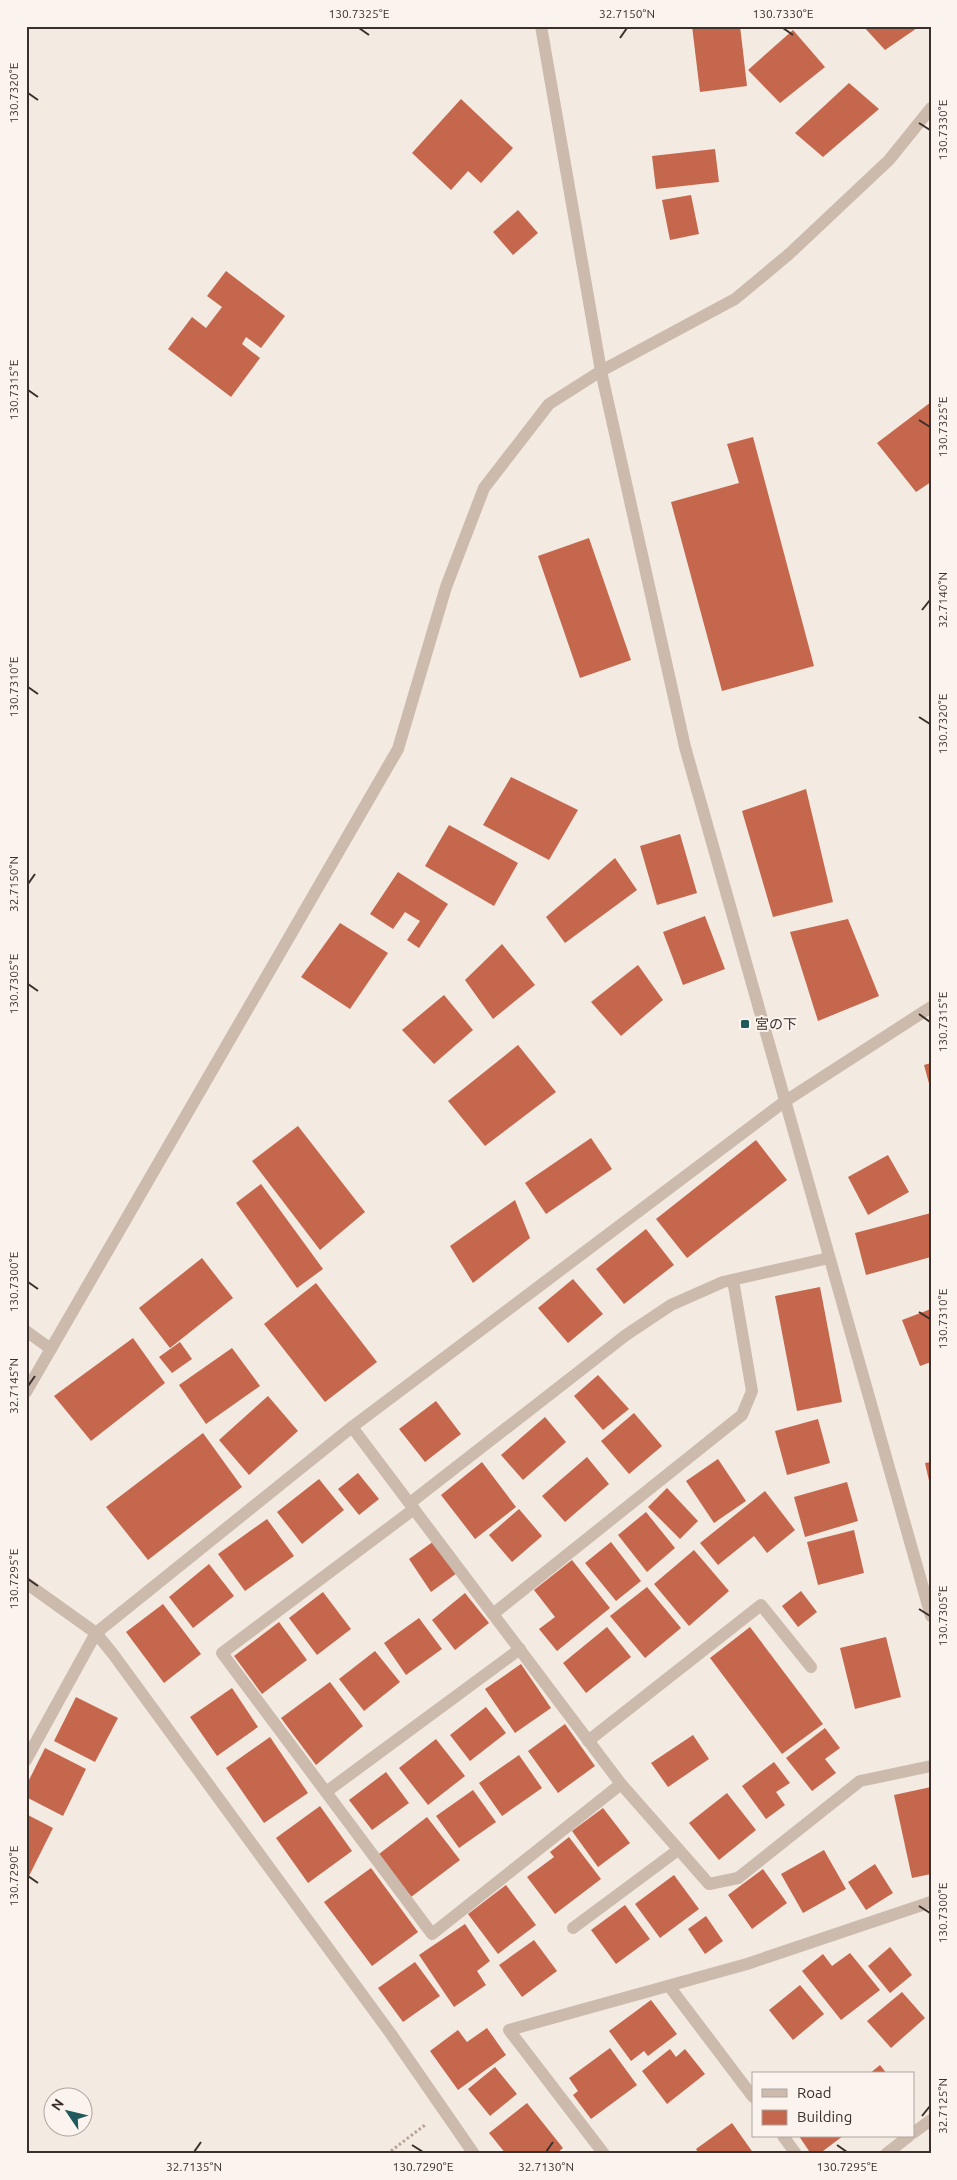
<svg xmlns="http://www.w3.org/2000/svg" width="957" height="2180" font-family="Ubuntu,'Noto Sans JP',sans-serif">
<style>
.building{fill:#c5674d}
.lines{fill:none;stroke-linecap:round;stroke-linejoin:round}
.path{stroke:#b8a496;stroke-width:3;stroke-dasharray:2.5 2.5;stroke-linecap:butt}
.minor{stroke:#ccbaac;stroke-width:12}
.ticks{fill:none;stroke:#3a2f2b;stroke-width:2}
.poi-dot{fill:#205a5c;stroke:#fbf4ee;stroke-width:2}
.labels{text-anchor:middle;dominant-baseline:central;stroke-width:4;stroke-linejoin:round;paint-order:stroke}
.poi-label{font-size:14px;fill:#3a2f2b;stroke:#fbf4ee;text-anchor:start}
.neatline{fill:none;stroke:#3a2f2b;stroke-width:2}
.ticks-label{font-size:12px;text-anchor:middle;fill:#3a2f2b}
</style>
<rect width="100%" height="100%" fill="#f3eae1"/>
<g class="building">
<polygon points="692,26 740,26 747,86 700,92"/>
<polygon points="863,26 920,26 885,50"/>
<polygon points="793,30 825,67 780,103 748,70"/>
<polygon points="849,83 879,109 823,157 795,133"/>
<polygon points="461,99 513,148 481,183 468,171 451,190 412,153"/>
<polygon points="715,149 719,182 656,189 652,156"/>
<polygon points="691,195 699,234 670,240 662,200"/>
<polygon points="518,210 538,233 513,255 493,232"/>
<polygon points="226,271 285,316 261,348 246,337 242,344 260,358 231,397 168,349 192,317 206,328 222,307 207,296"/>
<polygon points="931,402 931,482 916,492 877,443"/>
<polygon points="753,437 814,666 722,691 671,502 739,483 727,444"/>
<polygon points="589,538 631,660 580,678 538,556"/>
<polygon points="511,777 578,810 549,860 483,825"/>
<polygon points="806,789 833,902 773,917 742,811"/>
<polygon points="449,825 518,863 494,906 425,866"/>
<polygon points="680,834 697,893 657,905 640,846"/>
<polygon points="615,858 637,890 565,943 546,917"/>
<polygon points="398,872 448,904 419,948 407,940 420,921 405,912 393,929 370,914"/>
<polygon points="705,916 725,969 683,985 663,932"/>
<polygon points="848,919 879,996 818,1021 790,932"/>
<polygon points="340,923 388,953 350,1009 301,977"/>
<polygon points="502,944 535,985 493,1019 465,980"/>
<polygon points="638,965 663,1000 621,1036 591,1002"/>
<polygon points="444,995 473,1030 434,1064 402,1030"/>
<polygon points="518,1045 556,1092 485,1146 448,1101"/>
<polygon points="931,1063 931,1087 930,1087 924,1065"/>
<polygon points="298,1126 365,1212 320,1250 252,1161"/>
<polygon points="591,1138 612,1169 546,1214 525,1183"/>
<polygon points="756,1140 787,1180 687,1258 656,1219"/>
<polygon points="888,1155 909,1192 868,1215 848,1177"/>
<polygon points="261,1184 323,1269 297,1288 236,1203"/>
<polygon points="515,1200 530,1238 473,1283 450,1246"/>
<polygon points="931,1213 931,1257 866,1275 855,1233"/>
<polygon points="646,1229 674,1265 624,1304 596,1269"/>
<polygon points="202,1258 233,1298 170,1348 139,1308"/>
<polygon points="573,1279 603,1314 568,1343 538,1308"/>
<polygon points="316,1283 377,1362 325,1402 264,1324"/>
<polygon points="820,1287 842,1402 797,1411 775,1296"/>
<polygon points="931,1309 931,1362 920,1366 902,1320"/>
<polygon points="133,1338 165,1383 91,1441 54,1396"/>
<polygon points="180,1342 192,1359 172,1373 159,1357"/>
<polygon points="232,1348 260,1386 206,1424 179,1385"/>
<polygon points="598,1375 629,1409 603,1430 574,1396"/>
<polygon points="268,1396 298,1431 249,1475 219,1440"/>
<polygon points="436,1401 461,1434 425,1462 399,1429"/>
<polygon points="634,1413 662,1446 629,1474 601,1441"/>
<polygon points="545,1417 566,1442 523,1480 501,1455"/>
<polygon points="818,1419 830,1463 787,1475 775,1431"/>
<polygon points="203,1433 242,1487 148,1560 106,1507"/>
<polygon points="587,1457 609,1484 565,1522 542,1496"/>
<polygon points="718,1459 746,1501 714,1523 686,1481"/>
<polygon points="482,1462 516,1507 475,1539 441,1495"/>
<polygon points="931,1462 931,1485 930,1485 925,1463"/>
<polygon points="358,1473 379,1499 359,1515 338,1489"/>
<polygon points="319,1479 344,1510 302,1544 277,1512"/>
<polygon points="847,1482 858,1521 805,1537 794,1497"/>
<polygon points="667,1488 698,1521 680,1539 648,1507"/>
<polygon points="765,1491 795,1530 767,1553 754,1536 718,1565 700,1543"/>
<polygon points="519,1509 542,1536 512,1562 489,1535"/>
<polygon points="646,1512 675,1548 647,1572 618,1535"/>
<polygon points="267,1519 294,1556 245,1591 218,1554"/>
<polygon points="854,1530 864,1573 818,1585 807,1542"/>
<polygon points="434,1541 457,1573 431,1592 409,1559"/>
<polygon points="611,1542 641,1581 616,1601 585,1563"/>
<polygon points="694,1550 729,1591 689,1626 654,1584"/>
<polygon points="572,1560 610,1608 557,1651 539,1629 555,1617 534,1590"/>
<polygon points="209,1564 234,1596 193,1628 169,1597"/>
<polygon points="647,1587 681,1628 645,1658 610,1616"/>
<polygon points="801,1591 817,1612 798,1627 782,1606"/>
<polygon points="323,1592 351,1629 317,1655 289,1618"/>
<polygon points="465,1593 489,1623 455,1650 432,1620"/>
<polygon points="163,1604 201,1654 164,1683 126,1632"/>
<polygon points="419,1618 442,1649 406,1675 384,1643"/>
<polygon points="279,1622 307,1660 262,1694 234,1656"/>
<polygon points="607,1627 631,1657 586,1693 563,1663"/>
<polygon points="750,1627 823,1724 782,1754 710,1658"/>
<polygon points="886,1637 901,1697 855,1709 840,1648"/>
<polygon points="375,1651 400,1682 364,1711 339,1679"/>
<polygon points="521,1664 551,1708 515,1733 485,1689"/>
<polygon points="330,1682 363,1726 316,1765 281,1718"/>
<polygon points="232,1688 258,1727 217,1756 190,1717"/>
<polygon points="76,1697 118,1718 95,1762 54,1741"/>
<polygon points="486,1707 506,1733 470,1761 450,1735"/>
<polygon points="565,1724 595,1766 558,1793 528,1751"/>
<polygon points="825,1728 840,1748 825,1759 836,1773 812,1791 786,1758"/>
<polygon points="693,1735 709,1759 668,1787 651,1763"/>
<polygon points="270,1737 308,1793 264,1823 226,1768"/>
<polygon points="436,1739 465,1776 428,1805 399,1768"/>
<polygon points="45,1748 86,1769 63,1816 26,1797 26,1786"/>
<polygon points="519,1755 542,1788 502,1816 479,1783"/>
<polygon points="774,1762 790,1783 776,1792 785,1805 766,1819 742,1786"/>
<polygon points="386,1772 409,1803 372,1830 349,1800"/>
<polygon points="931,1787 931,1874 912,1878 894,1795"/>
<polygon points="473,1790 496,1822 459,1848 436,1816"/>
<polygon points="727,1793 756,1830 719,1860 689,1823"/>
<polygon points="320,1806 352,1851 308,1883 276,1838"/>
<polygon points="603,1808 630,1843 598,1867 572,1831"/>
<polygon points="26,1814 53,1828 26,1882"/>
<polygon points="427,1817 460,1860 411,1897 379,1854"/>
<polygon points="569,1837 601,1879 555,1914 527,1877 554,1857 550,1852"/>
<polygon points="824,1850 846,1889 803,1913 781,1874"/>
<polygon points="875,1864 893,1893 866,1910 848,1882"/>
<polygon points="371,1868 418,1932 372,1966 324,1902"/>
<polygon points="763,1869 787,1903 752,1929 728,1895"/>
<polygon points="674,1875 699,1909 660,1938 635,1904"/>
<polygon points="506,1885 536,1925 498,1954 468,1914"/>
<polygon points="625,1905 650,1939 616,1964 591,1930"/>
<polygon points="706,1916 723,1941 705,1954 688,1929"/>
<polygon points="465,1924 490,1961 477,1971 486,1985 454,2007 419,1955"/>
<polygon points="534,1940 557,1971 522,1997 499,1965"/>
<polygon points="890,1947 912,1975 890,1993 868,1966"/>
<polygon points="850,1953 880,1990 841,2020 802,1971 823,1954 832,1966"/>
<polygon points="415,1962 440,1996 403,2022 378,1988"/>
<polygon points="800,1985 824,2014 793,2040 769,2010"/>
<polygon points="902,1992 925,2018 891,2048 867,2021"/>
<polygon points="651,2000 677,2034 648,2056 644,2051 631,2061 609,2031"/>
<polygon points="487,2028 506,2055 458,2090 430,2051 458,2030 467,2042"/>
<polygon points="610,2048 637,2085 591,2119 573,2095 578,2091 569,2078"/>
<polygon points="670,2049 676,2057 685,2049 705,2074 667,2104 642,2071"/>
<polygon points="880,2065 887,2074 869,2074"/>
<polygon points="495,2067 517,2094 490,2116 468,2089"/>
<polygon points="527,2103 563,2148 556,2154 506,2154 489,2133"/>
<polygon points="732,2123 754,2154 699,2154 696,2149"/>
<polygon points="799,2136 843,2136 819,2154 811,2154"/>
</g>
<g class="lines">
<polyline class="path" points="387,2154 425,2125"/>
<g class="minor">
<polyline points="541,26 601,371 685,747 931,1616"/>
<polyline points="26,1331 51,1349"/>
<polyline points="26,1392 398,749 446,587 484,488 549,404 601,371 735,299 788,255 889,160 931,108"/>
<polyline points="352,1427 621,1784 709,1884 738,1878 860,1781 931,1766"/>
<polyline points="410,1503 626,1335 671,1305 723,1282 829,1258"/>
<polyline points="414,1509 222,1653 432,1934 621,1784"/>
<polyline points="26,1583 96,1633 113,1654 391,2034 474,2154"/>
<polyline points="493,1614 742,1415 752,1391 733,1280"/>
<polyline points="588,1741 761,1605 811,1667"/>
<polyline points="26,1760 96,1633 352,1427 784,1102 931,1007"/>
<polyline points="326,1792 520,1649"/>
<polyline points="573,1928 678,1850"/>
<polyline points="669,1986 753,2097"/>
<polyline points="913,2133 931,2120"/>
<polyline points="783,2136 796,2154"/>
<polyline points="604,2154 509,2030 747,1964 931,1902"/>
<polyline points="886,2154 909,2136"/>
</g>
</g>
<path class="ticks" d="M359 28 369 35M783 28 793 35M620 38 627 28M28 93 38 100M919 123 930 130M28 390 38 397M919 420 930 427M922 610 930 600M28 687 38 694M919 717 930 724M28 884 35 874M28 984 38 991M919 1014 930 1022M28 1282 38 1289M919 1312 930 1319M28 1386 35 1376M28 1579 38 1586M919 1609 930 1616M28 1876 38 1883M919 1906 930 1913M922 2116 930 2106M412 2145 423 2152M837 2145 847 2152M194 2152 201 2142M546 2152 553 2142"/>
<rect class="poi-dot" x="740" y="1019" width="10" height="10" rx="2.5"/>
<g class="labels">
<g class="poi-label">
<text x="755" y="1024">宮の下</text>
</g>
</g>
<rect width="957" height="2180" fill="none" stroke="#fbf4ee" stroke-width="55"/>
<rect x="752" y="2072" width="162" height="65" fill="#fbf4ee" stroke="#aea5a0"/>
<rect x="762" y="2089" width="25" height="8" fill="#ccbaac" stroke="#aea5a0"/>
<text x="797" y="2098" font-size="15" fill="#3a2f2b">Road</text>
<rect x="762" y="2110" width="25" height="15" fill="#c5674d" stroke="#aea5a0"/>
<text x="797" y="2122" font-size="15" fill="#3a2f2b">Building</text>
<g transform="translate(68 2112) rotate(305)"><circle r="24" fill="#fbf4ee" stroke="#aea5a0"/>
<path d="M0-4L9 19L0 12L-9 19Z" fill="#205a5c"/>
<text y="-8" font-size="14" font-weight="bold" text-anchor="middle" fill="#3a2f2b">N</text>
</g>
<rect x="28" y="28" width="902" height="2124" class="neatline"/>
<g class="ticks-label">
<text x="359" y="18">130.7325°E</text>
<text x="627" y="18">32.7150°N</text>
<text x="783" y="18">130.7330°E</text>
<text transform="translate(14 93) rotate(-90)" y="4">130.7320°E</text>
<text transform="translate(943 130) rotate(-90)" y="4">130.7330°E</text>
<text transform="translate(14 390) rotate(-90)" y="4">130.7315°E</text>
<text transform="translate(943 427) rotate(-90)" y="4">130.7325°E</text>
<text transform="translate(943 600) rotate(-90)" y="4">32.7140°N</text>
<text transform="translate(14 687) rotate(-90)" y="4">130.7310°E</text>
<text transform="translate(943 724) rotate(-90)" y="4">130.7320°E</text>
<text transform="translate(14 884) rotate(-90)" y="4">32.7150°N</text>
<text transform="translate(14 984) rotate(-90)" y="4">130.7305°E</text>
<text transform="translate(943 1022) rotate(-90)" y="4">130.7315°E</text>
<text transform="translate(14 1282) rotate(-90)" y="4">130.7300°E</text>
<text transform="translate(943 1319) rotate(-90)" y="4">130.7310°E</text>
<text transform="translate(14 1386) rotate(-90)" y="4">32.7145°N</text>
<text transform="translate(14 1579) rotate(-90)" y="4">130.7295°E</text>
<text transform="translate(943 1616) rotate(-90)" y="4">130.7305°E</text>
<text transform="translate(14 1876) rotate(-90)" y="4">130.7290°E</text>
<text transform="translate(943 1913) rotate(-90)" y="4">130.7300°E</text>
<text transform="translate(943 2106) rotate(-90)" y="4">32.7125°N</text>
<text x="194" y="2171">32.7135°N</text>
<text x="423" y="2171">130.7290°E</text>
<text x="546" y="2171">32.7130°N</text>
<text x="847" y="2171">130.7295°E</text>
</g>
</svg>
